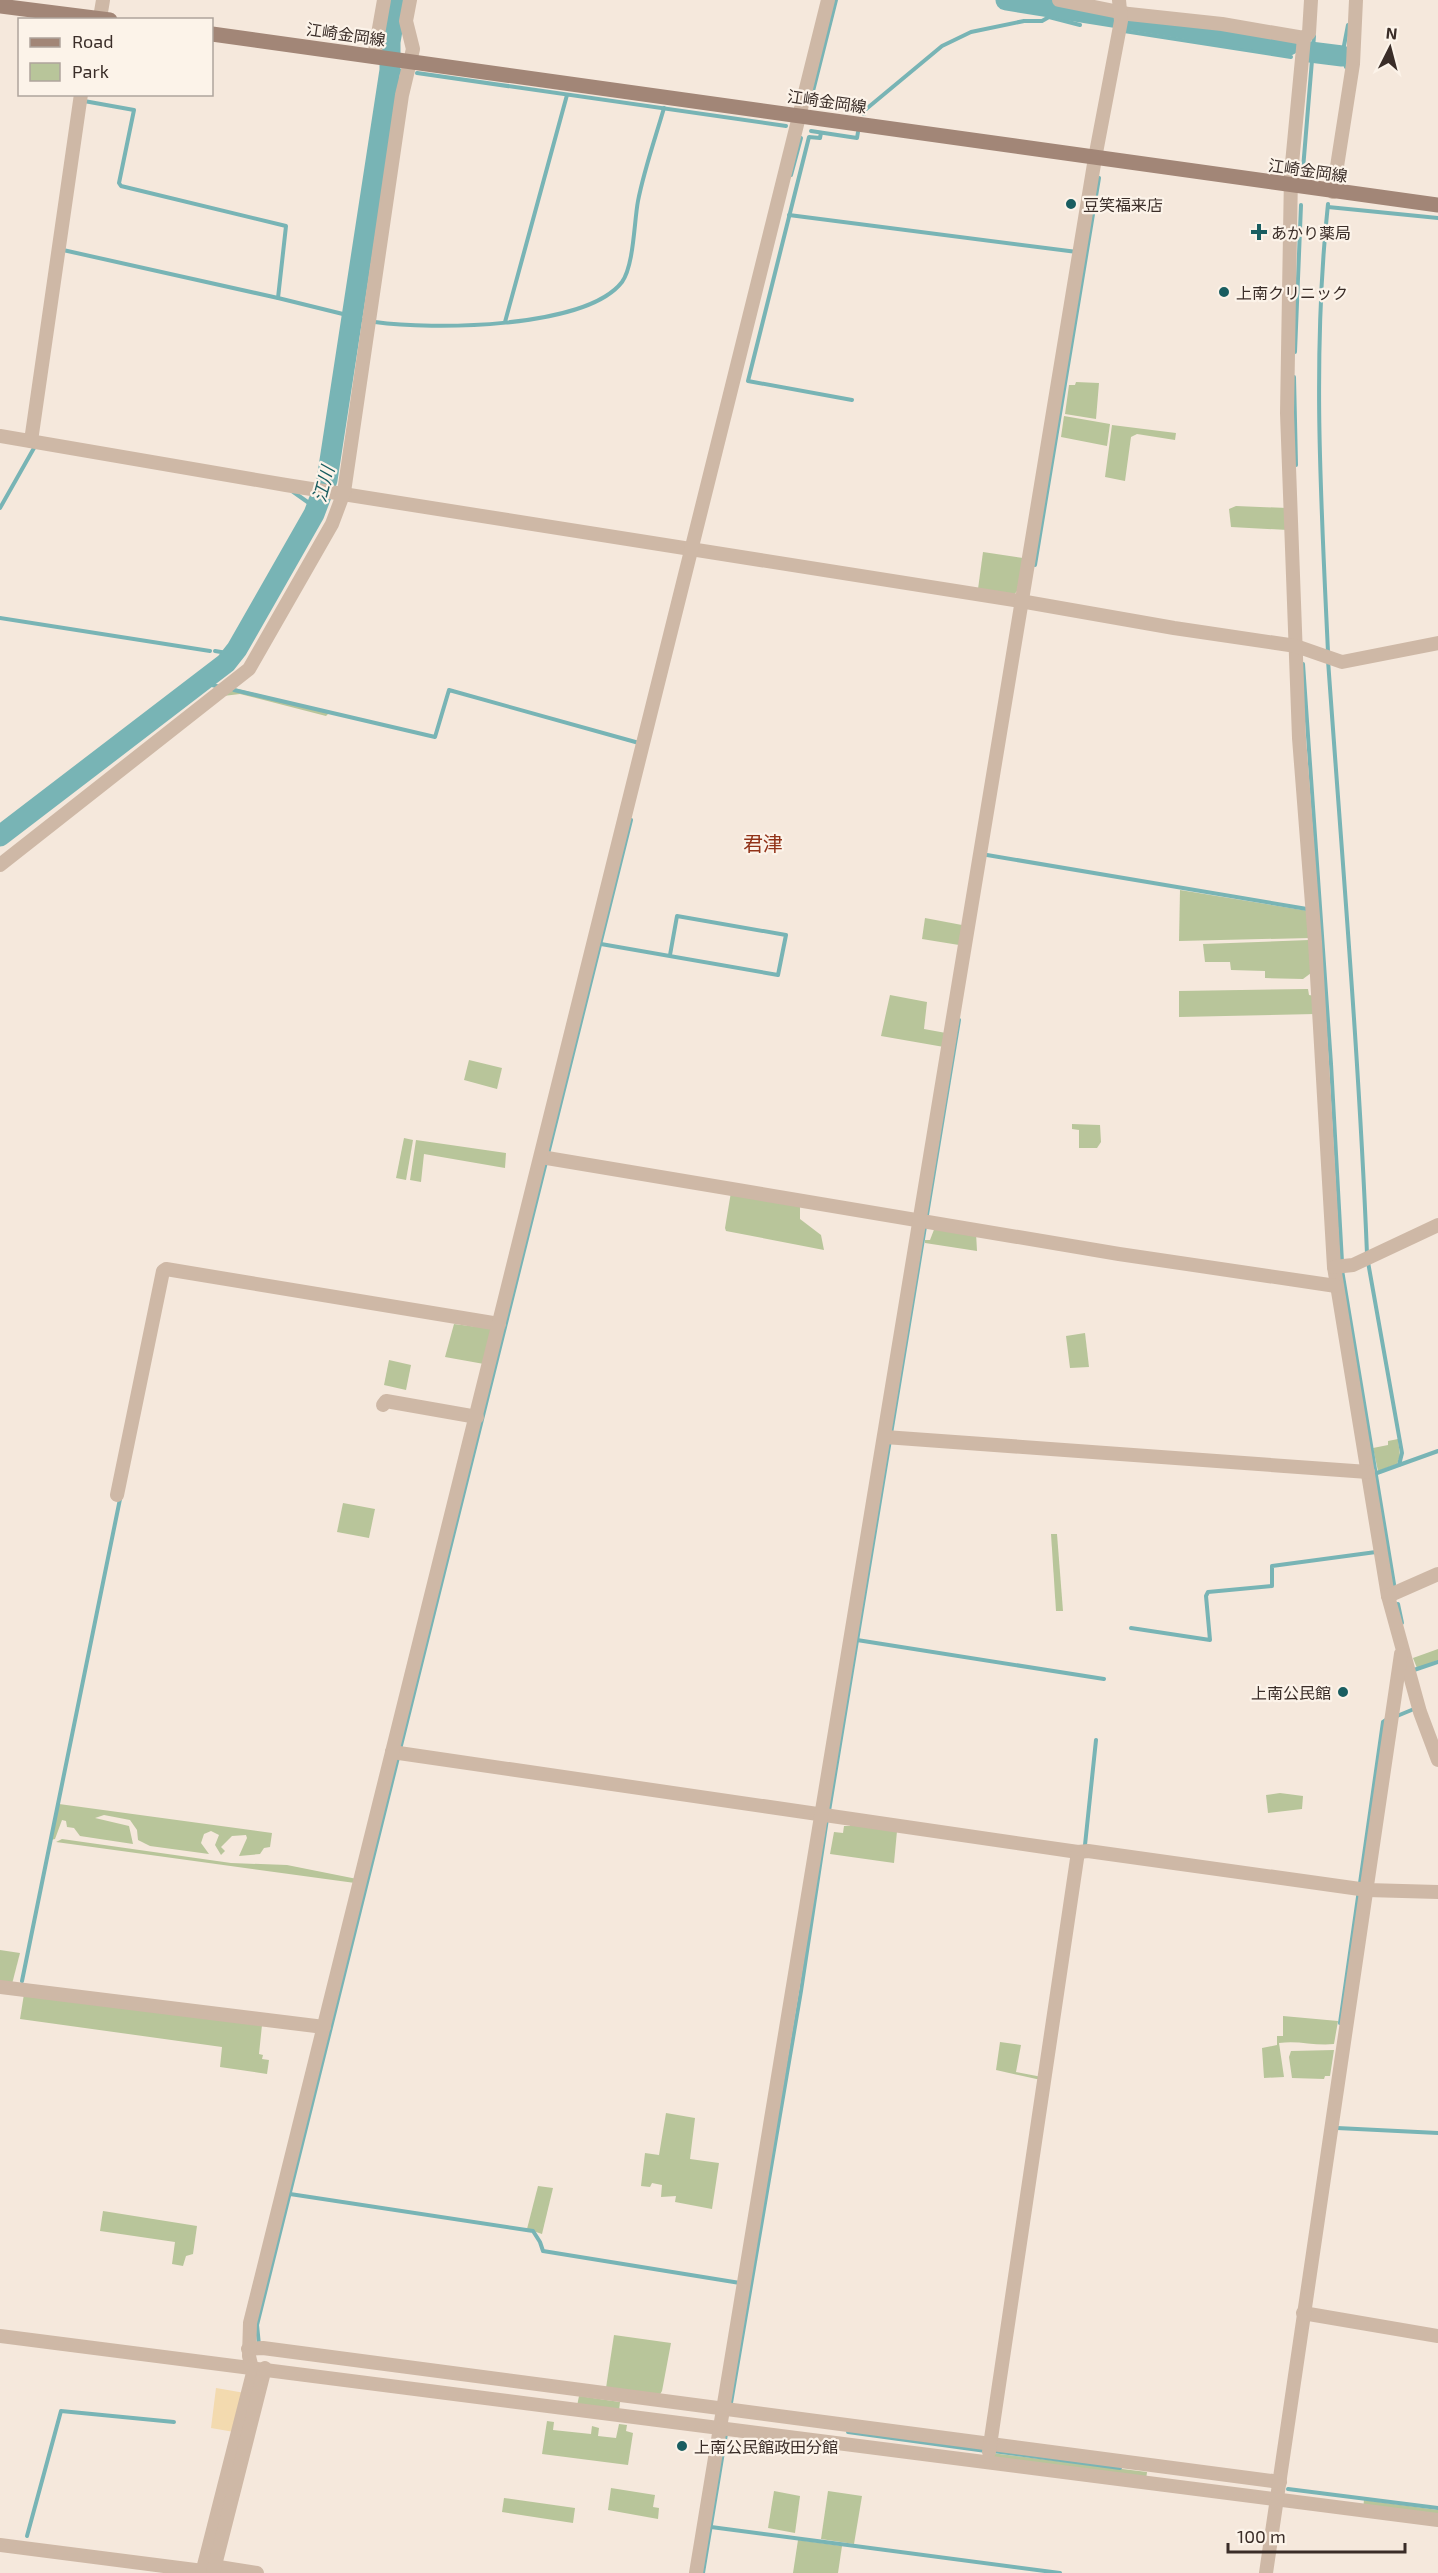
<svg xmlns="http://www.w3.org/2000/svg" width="1438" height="2573" font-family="'Exo 2','Noto Sans JP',sans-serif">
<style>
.green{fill:#b8c59a}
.sand{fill:#f3daaf}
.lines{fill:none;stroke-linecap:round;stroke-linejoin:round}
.stream{stroke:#78b4b5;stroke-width:4}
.river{stroke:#78b4b5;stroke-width:21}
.street{stroke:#ceb8a6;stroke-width:14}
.secondary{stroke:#a28677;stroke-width:15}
.poi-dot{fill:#195d60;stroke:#fcf3e9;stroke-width:2}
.labels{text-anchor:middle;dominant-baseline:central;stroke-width:4.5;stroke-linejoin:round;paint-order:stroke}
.street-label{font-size:16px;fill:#3a2d28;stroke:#fcf3e9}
.poi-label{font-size:16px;fill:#3a2d28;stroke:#fcf3e9;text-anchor:start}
.water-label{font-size:18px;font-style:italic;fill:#195d60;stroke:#fcf3e9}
.quarter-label{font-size:20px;fill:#913218;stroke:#fcf3e9}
</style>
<rect width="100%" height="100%" fill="#f5e8dc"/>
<g class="green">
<polygon points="1076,382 1099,383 1096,419 1065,414 1069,385 1075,385"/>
<polygon points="1064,416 1110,424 1107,446 1061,437"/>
<polygon points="1112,425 1176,433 1175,440 1137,434 1131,437 1125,481 1105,477"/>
<polygon points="1236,506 1287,508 1288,530 1231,527 1229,509"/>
<polygon points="983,552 1023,558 1017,591 1014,595 978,589"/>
<polygon points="234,688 330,712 326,716 240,694 223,696"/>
<polygon points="1180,890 1308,911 1310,938 1179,941"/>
<polygon points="925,918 962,925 959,945 922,939"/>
<polygon points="1309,940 1311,973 1303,979 1265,978 1265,971 1231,970 1230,962 1205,962 1203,944"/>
<polygon points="1308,989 1309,995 1315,996 1315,1014 1179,1017 1179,991"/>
<polygon points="890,995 927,1002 924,1029 946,1033 944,1047 881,1036"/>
<polygon points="469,1060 502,1068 497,1089 464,1080"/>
<polygon points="1072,1124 1100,1125 1101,1142 1097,1148 1079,1148 1079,1130 1072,1129"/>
<polygon points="404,1138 413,1140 406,1180 396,1178"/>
<polygon points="416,1140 506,1153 505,1168 424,1154 421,1182 410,1180"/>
<polygon points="731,1192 800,1204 800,1219 821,1235 824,1250 726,1231 725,1228"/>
<polygon points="935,1227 976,1233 977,1251 925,1243 925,1240 930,1240"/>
<polygon points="454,1324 494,1329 484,1364 445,1357"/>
<polygon points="1085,1333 1089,1367 1070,1368 1066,1336"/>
<polygon points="389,1360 411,1365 406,1390 384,1385"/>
<polygon points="1398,1439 1400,1456 1397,1464 1378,1471 1373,1448 1388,1445 1388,1441"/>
<polygon points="343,1503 375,1509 369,1538 337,1532"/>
<polygon points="1051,1534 1057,1534 1063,1611 1056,1611"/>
<polygon points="1438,1649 1438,1660 1417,1668 1413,1658"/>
<polygon points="1280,1793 1303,1796 1302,1809 1268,1813 1266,1795"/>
<polygon points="59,1804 272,1833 270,1847 264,1848 260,1854 239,1856 247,1838 246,1835 232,1836 221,1847 225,1851 221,1855 215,1845 219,1835 211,1831 204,1834 201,1843 209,1854 150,1846 138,1840 137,1830 130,1820 104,1815 95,1818 129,1826 133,1844 80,1836 74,1828 67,1827 66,1821 62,1820 55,1839 51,1840"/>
<polygon points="851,1822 897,1831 894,1863 830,1854 834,1832 843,1833 844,1826 850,1826"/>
<polygon points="62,1839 231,1863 287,1865 357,1879 355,1883 56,1842"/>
<polygon points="0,1950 20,1953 12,1984 0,1984"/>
<polygon points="24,1994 262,2025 259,2054 263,2055 262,2059 269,2060 267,2074 220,2067 222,2047 20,2019"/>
<path d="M1283 2016 1338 2021 1334 2044C1314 2046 1298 2040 1279 2043L1284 2077 1264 2078 1262 2048 1277 2045V2036H1283Z"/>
<polygon points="1000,2042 1021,2045 1016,2072 1042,2077 1041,2080 996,2070"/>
<polygon points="1334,2050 1330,2076 1325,2076 1324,2079 1292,2078 1289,2057 1291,2051"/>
<polygon points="666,2113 695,2118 690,2159 719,2163 712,2209 675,2202 676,2196 661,2197 662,2185 652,2183 650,2187 641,2186 645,2153 659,2155"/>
<polygon points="538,2186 553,2188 542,2234 527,2229"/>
<polygon points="103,2211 197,2226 193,2254 186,2256 183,2266 172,2264 175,2242 100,2231"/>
<polygon points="614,2335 671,2343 662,2391 659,2396 606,2388"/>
<polygon points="579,2396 620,2402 619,2411 577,2406"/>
<polygon points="547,2421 554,2422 553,2430 591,2434 592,2426 599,2428 598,2436 616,2438 619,2424 627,2425 626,2431 633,2433 628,2465 542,2454"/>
<polygon points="991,2453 1147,2472 1146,2480 993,2460"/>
<polygon points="611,2488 655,2495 653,2507 659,2508 658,2519 608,2510"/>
<polygon points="774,2491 800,2496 795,2533 768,2528"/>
<polygon points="828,2491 862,2496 854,2544 821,2539"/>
<polygon points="504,2498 575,2508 573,2523 502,2512"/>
<polygon points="1364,2500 1438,2510 1438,2517 1363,2509"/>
<polygon points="798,2540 842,2546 838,2573 793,2573"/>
</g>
<polygon class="sand" points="216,2388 245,2393 234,2432 211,2428"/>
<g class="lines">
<g class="stream">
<polyline points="1128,30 1130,19"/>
<polyline points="1124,31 1291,57"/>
<polyline points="1346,67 1342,56 1348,25"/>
<polyline points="390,70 402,71"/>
<polyline points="417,73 786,126"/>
<polyline points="811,99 836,0"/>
<polyline points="84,101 134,110 119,183 121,186 286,226 278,298 351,316"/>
<polyline points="864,114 865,110 942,46 971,32 1024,21 1042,21 1049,17 1080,25"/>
<polyline points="811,131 857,138 858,132"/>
<polyline points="821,133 820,138 809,137 748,381 852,400"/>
<polyline points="1303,169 1314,36"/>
<polyline points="791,175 801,138"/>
<polyline points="1328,207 1438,218"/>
<polyline points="789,215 1077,252"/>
<polyline points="63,250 278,298"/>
<polyline points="351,318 362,320"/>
<path d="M375 322C430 330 586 329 622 282 634 265 634 222 638 201 644 170 655 139 664 108"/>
<polyline points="505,322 567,95"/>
<polyline points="1295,352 1301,205"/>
<polyline points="1294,377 1296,465"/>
<polyline points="292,491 316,508"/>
<polyline points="0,508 34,448"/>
<polyline points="1035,565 1099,178"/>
<polyline points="0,618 210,651"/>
<polyline points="215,651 233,654"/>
<path d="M1328 652C1321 502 1312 354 1328 204"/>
<path d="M1328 660C1342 858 1359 1056 1367 1254"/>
<polyline points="1303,664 1331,1064 1342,1262"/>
<polyline points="200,682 220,687"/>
<polyline points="234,690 435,737 449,690 639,743"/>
<polyline points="987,855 1307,909"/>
<polyline points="601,944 778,975 786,935 677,916 670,955"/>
<polyline points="1368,1262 1402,1453 1399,1465 1377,1473"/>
<polyline points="1342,1270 1394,1584"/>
<polyline points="1399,1465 1438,1451"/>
<polyline points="1398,1604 1402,1623"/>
<polyline points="1131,1628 1210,1640 1206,1596 1208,1592 1272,1586 1272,1566 1376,1552"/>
<polyline points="857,1640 1104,1679"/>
<polyline points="1414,1670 1438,1662"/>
<polyline points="1397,1716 1414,1709"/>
<polyline points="829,1811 959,1020"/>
<polyline points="1085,1845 1096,1740"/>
<polyline points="22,1981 120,1499"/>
<polyline points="1340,2023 1383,1722 1386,1720"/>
<polyline points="1337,2128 1438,2133"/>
<polyline points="290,2194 533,2231 540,2242 543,2251 740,2283"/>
<polyline points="259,2345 257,2325 631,820"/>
<polyline points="731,2403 801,1991 827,1819"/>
<polyline points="848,2432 986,2451"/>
<polyline points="993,2451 1120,2468"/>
<polyline points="1288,2489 1438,2508"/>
<polyline points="711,2527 1060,2573"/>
<polyline points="27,2536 61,2411 174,2422"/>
<polyline points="703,2573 726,2434"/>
</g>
<g class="river">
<polyline points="1006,0 1289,45"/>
<polyline points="1310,52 1342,56"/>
<polyline points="0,836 226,663 237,649 314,514 327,480 390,70 390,42 397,0"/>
</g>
<g class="street">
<polyline points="1059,0 1129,14 1222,24 1304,38"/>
<polyline points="1311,0 1309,33 1304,38 1291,174 1287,413 1299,738 1315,942 1334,1267 1388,1596 1420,1712 1438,1760"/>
<polyline points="100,18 103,0"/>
<polyline points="374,57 384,0"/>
<polyline points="1333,192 1353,64 1356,0"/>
<polyline points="0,436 286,485 1026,602 1174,628 1296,646 1342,662 1438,643"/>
<polyline points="31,441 81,94"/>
<polyline points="0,865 249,669 332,524 344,492 402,95 413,49 406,21 410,0"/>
<polyline points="541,1157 1119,1254 1336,1286"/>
<polyline points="1334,1267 1353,1265 1438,1225"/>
<polyline points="383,1405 386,1401 477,1417"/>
<polyline points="885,1437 1368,1472"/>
<polyline points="117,1495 163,1271 166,1269 499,1324"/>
<polyline points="1388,1596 1438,1574"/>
<polyline points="392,1752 1078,1852 1088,1851 1367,1890 1438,1892"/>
<polyline points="0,1987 324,2027"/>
<polyline points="1303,2313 1438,2336"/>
<polyline points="0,2336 1438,2520"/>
<polyline points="248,2349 263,2348 1280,2482"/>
<polyline points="989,2452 1078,1852"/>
<polyline points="0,2545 203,2571"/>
<polyline points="206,2565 257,2573"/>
<polyline points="202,2573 253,2373 249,2356 250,2323 828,0"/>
<polyline points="213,2573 265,2368"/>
<polyline points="696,2573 1095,158 1121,21 1119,0"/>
<polyline points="1266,2573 1401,1654"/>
</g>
<g class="secondary">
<polyline points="0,6 110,20"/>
<polyline points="212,34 1438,205"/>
</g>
</g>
<g class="poi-dot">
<circle cx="1071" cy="204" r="6"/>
<path d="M1256 223h6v6h6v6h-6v6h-6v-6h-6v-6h6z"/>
<circle cx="1224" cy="292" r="6"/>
<circle cx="1343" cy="1692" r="6"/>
<circle cx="682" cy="2446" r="6"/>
</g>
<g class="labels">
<g class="street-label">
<text transform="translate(346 34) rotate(8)">江崎金岡線</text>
<text transform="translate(827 101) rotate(8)">江崎金岡線</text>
<text transform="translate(1308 170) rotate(8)">江崎金岡線</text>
</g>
<g class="poi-label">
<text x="1083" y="204">豆笑福来店</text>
<text x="1271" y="232">あかり薬局</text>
<text x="1236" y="292">上南クリニック</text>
<text x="1331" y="1692" text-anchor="end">上南公民館</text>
<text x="694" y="2446">上南公民館政田分館</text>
</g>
<g class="water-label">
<text transform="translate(323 484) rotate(-75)">江川</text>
</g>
<g class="quarter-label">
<text x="763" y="843">君津</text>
</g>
</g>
<rect x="18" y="18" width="195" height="78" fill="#fcf3e9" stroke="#aea49c" stroke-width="1.5"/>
<rect x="30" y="38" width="30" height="9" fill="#a28677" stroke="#aea49c" stroke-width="1.5"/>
<text x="72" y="48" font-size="18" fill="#3a2d28">Road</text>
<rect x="30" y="63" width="30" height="18" fill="#b8c59a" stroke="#aea49c" stroke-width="1.5"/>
<text x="72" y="78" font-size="18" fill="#3a2d28">Park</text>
<g transform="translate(1390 48) rotate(6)" stroke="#fcf3e9" stroke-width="4.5" paint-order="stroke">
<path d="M0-4.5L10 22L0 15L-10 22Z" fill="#3a2d28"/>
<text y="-9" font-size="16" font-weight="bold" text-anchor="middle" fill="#3a2d28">N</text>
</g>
<path d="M1228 2543v9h177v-9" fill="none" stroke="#3a2d28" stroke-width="3"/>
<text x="1237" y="2543" font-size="18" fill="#3a2d28" stroke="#fcf3e9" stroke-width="4.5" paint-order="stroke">100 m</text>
</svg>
